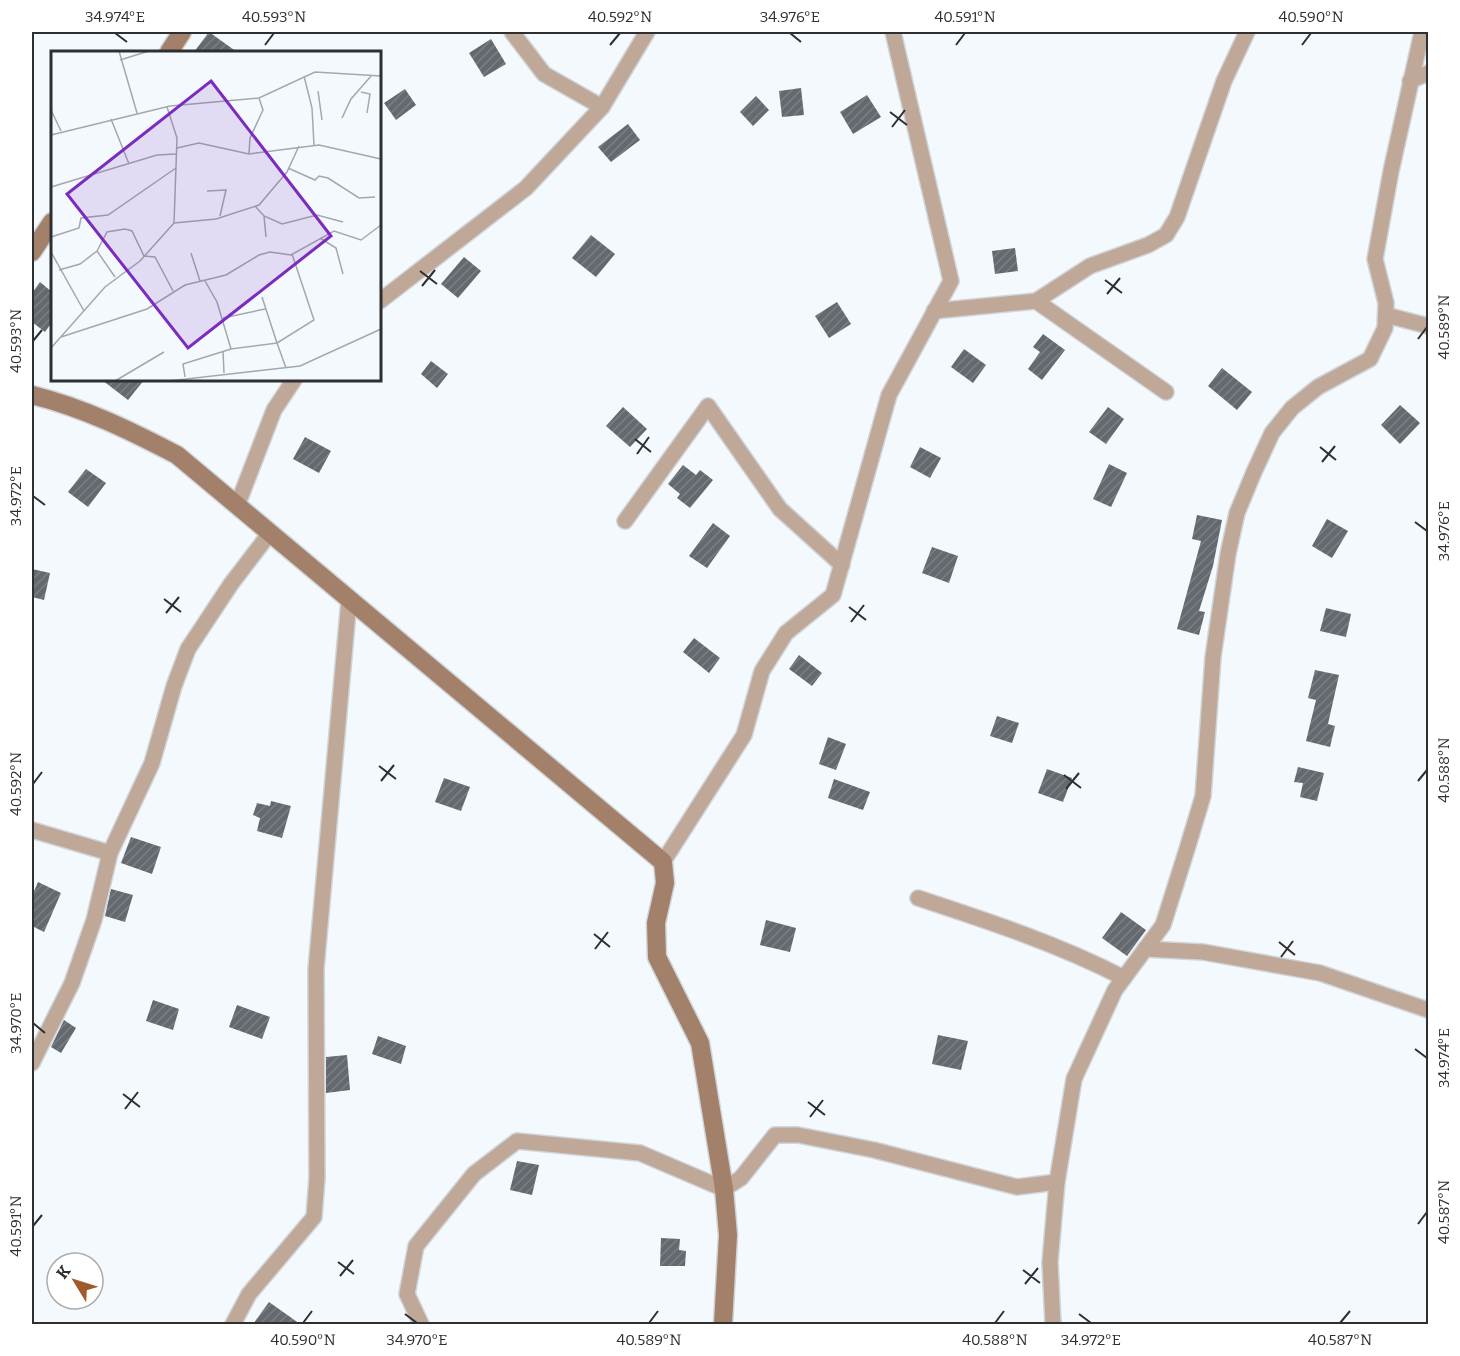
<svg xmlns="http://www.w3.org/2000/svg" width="1460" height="1356" font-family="Bitter,serif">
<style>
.building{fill:url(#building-hatch)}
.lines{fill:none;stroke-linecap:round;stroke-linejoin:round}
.street-casing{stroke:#d0d5d9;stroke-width:18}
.secondary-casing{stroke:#d0d5d9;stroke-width:21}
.street{stroke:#c0a898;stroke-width:15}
.secondary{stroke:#a38069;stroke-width:18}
.ticks{fill:none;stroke:#2d2f31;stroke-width:2}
.inset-road{fill:none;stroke:#a4a8ac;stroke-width:1.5}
.view{fill:#7b2cbf;fill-opacity:0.15;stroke:#7b2cbf;stroke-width:3}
.inset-edge{fill:none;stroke:#2d2f31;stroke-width:3}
.neatline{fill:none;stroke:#2d2f31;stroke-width:2}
.ticks-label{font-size:15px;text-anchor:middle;fill:#2d2f31}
</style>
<defs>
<pattern id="building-hatch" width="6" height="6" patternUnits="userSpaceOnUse" patternTransform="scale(1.5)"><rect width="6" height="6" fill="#63696e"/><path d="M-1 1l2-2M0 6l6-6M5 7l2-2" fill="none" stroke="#7a7f83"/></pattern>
</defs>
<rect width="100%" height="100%" fill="#f4f9fe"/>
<g class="building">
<polygon points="209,32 237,52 194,52"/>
<polygon points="491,39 506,64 484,77 469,53"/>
<polygon points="801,88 804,115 782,117 779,91"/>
<polygon points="405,89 416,105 396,120 384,103"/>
<polygon points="867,95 881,117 853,134 840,112"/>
<polygon points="756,96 769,110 753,126 740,112"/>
<polygon points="628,124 640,140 611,162 598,147"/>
<polygon points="591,235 615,254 596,277 572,258"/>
<polygon points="1015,248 1018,271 995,274 992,251"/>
<polygon points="464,257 481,271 458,298 441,284"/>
<polygon points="40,282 52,292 52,322 45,332 32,322 32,293"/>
<polygon points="837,302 851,324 829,338 815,316"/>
<polygon points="1043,334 1065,350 1042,380 1028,369 1040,352 1033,347"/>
<polygon points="964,349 986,365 973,383 951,367"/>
<polygon points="431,361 448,374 437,388 421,374"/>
<polygon points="1222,368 1252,392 1237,410 1208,386"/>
<polygon points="102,380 144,380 128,400"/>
<polygon points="1400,405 1420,423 1400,444 1381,425"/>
<polygon points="623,407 647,429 630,447 606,426"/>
<polygon points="1108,407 1124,419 1106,444 1089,432"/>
<polygon points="305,437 331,451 319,473 293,459"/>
<polygon points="920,447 941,458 930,478 910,467"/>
<polygon points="1109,464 1127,473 1111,507 1093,499"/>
<polygon points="683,465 696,475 700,470 713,480 690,508 677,498 680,494 668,484"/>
<polygon points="86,469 106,483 88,507 68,492"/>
<polygon points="1197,515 1222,520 1213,566 1199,611 1205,612 1199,635 1177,629 1201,541 1192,539"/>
<polygon points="1327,519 1348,531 1332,558 1312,546"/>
<polygon points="713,523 730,536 707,568 689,556"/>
<polygon points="932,547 958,556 949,583 922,573"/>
<polygon points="32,569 50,573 44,600 32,597"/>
<polygon points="1326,608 1351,614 1346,637 1320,631"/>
<polygon points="694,638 720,658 709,673 683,652"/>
<polygon points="799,655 822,673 812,686 789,669"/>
<polygon points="1315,670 1339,675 1328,724 1335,726 1330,747 1306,741 1316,700 1308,698"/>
<polygon points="997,716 1019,723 1012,743 990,736"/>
<polygon points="828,737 846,744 836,770 819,764"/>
<polygon points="1298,767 1324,773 1317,801 1300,797 1303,783 1294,782"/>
<polygon points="1047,769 1072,778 1063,802 1038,793"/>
<polygon points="444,778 470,787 461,811 435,802"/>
<polygon points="834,779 870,792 863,810 828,798"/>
<polygon points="271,801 291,806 282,838 257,831 260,818 253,815 257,803 270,806"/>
<polygon points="131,837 161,847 152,874 121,863"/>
<polygon points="38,882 61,893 44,932 32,926 32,896"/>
<polygon points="111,889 133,895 125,922 105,916"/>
<polygon points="1121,912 1146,930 1127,956 1102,938"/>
<polygon points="766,920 796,928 790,952 760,945"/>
<polygon points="153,1000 179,1009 173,1030 146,1021"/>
<polygon points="237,1005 270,1017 262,1039 229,1027"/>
<polygon points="64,1020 76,1028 61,1053 51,1047"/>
<polygon points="938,1035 968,1041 961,1070 932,1064"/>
<polygon points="378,1036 406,1046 401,1064 372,1054"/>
<polygon points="347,1055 350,1090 326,1093 326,1057"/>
<polygon points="517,1161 539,1165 532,1195 510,1190"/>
<polygon points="661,1238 680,1239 679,1250 686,1251 685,1266 660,1266"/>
<polygon points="269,1302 300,1324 253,1324"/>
</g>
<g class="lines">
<g class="street-casing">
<g id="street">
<polyline points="512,32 544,74 602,107"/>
<polyline points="1410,81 1428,73"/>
<polyline points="380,301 526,188 602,107 647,32"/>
<polyline points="1036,301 1166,392"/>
<polyline points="934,311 1036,301 1090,266 1148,245 1166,235 1177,217 1224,81 1247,32"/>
<polyline points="1386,315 1428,326"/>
<polyline points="237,506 274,410 294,380"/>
<polyline points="625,521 708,406 780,509 842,565"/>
<polyline points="32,830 110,853"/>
<polyline points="663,862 744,735 762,671 786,633 833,595 889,395 951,281 893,32"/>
<path d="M918 898C988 921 1058 944 1124 978"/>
<polyline points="1145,949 1203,952 1320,973 1428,1010"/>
<polyline points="32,1063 72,983 94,920 110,853 152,763 174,686 188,649 231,584 270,533"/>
<polyline points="233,1324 249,1294 314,1217 317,1178 316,969 349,600"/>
<polyline points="421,1324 407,1294 416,1246 474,1174 517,1141 640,1153 724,1189 741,1178 775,1135 798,1135 874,1150 1017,1187 1057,1182"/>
<polyline points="1053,1324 1050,1262 1057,1182 1074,1079 1115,990 1163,925 1187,849 1203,796 1213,657 1228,554 1237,513 1254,472 1272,433 1292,408 1318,387 1370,359 1385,328 1386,303 1375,259 1391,171 1422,32"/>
</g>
</g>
<g class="secondary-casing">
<g id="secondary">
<polyline points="169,52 182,32"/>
<polyline points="32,252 52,222"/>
<path d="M32 395C84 408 129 430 177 455L663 862 665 883 656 923 657 957 700 1043 724 1189 728 1235 723 1324"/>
</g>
</g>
<use href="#street" class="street"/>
<use href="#secondary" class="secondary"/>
</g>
<path class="ticks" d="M115 33 127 42M790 33 801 42M265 45 274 33M610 45 620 33M956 45 965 33M1302 45 1311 33M890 112 907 125M892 127 905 110M420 271 437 284M1105 280 1122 293M422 286 435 270M1107 294 1120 278M1418 339 1427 327M33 341 42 330M635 439 651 452M1320 447 1336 460M637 454 649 437M1322 462 1335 446M33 496 45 505M1415 522 1427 531M164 599 181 612M849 607 866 620M166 613 179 597M851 622 864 605M379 766 396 779M1064 775 1081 788M381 781 394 765M1418 781 1427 770M33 784 42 772M1066 789 1079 773M594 934 610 947M1279 942 1295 955M595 949 608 932M1281 957 1293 941M33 1023 45 1033M1415 1049 1427 1058M123 1094 140 1107M808 1102 825 1115M125 1109 138 1092M810 1117 823 1100M1418 1224 1427 1212M33 1226 42 1215M338 1262 354 1274M1023 1270 1040 1283M340 1276 353 1260M1025 1284 1038 1268M405 1314 417 1323M1079 1314 1091 1323M303 1323 312 1311M649 1323 658 1311M995 1323 1004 1311M1340 1323 1350 1311"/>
<g transform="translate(51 51)">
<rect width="330" height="330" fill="#f4f9fe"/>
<path class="inset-road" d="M68 0 86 62M69 9 98 0M253 25 261 57 263 94M267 40 271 69M310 41 319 43 316 62M0 59 10 80M291 67 300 48 321 24M60 68 78 113M0 84 119 55 208 47 264 21 330 25M126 97 148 92 198 103 268 94 330 108M198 103 199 87 212 59 208 47M237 117 264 129 268 125 277 127 308 147 324 146M0 136 106 104 125 103M156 140 175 139 169 165M204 155 213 165 231 173 266 164 292 171M213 165 215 186M123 172 165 168 208 154 236 121 248 95M0 186 28 177 30 167 57 164 125 117M269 187 285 197 292 223M46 200 64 226M0 201 33 260M140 202 149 230M8 219 29 213 46 200 56 181 74 178 81 180 93 205 104 206 122 240M154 230 166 251 180 298 226 292 235 317M211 246 226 292 263 269 241 203M172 267 214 258M10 286 96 258 134 234 175 224 208 204 219 201 240 204 283 180 310 189 330 174M0 297 54 236 89 210 123 172 126 87 116 56M172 300 173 322M134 326 132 313 180 298M64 330 113 301M118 330 249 315 330 278"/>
<path class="view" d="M160 30 280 185 137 297 16 143Z"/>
<rect width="330" height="330" class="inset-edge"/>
</g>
<rect width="1460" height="1356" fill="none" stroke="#ffffff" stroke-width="66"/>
<g transform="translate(75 1281) rotate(308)"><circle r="28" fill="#ffffff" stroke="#abacad" stroke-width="1.5"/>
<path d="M0-4.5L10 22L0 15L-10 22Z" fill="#9f5c2a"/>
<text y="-9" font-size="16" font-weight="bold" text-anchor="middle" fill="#2d2f31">K</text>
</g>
<rect x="33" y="33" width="1394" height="1290" class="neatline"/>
<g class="ticks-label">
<text x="115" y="22">34.974°E</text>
<text x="274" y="22">40.593°N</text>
<text x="620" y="22">40.592°N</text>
<text x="790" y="22">34.976°E</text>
<text x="965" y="22">40.591°N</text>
<text x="1311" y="22">40.590°N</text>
<text transform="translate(1444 327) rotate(-90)" y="5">40.589°N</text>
<text transform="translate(16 341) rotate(-90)" y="5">40.593°N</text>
<text transform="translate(16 496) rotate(-90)" y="5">34.972°E</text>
<text transform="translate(1444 531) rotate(-90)" y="5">34.976°E</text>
<text transform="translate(1444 770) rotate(-90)" y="5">40.588°N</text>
<text transform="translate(16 784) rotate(-90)" y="5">40.592°N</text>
<text transform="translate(16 1023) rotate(-90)" y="5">34.970°E</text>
<text transform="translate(1444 1058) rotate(-90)" y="5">34.974°E</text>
<text transform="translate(1444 1212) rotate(-90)" y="5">40.587°N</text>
<text transform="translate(16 1226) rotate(-90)" y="5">40.591°N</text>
<text x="303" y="1345">40.590°N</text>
<text x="417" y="1345">34.970°E</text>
<text x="649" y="1345">40.589°N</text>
<text x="995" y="1345">40.588°N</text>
<text x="1091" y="1345">34.972°E</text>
<text x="1340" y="1345">40.587°N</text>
</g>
</svg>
